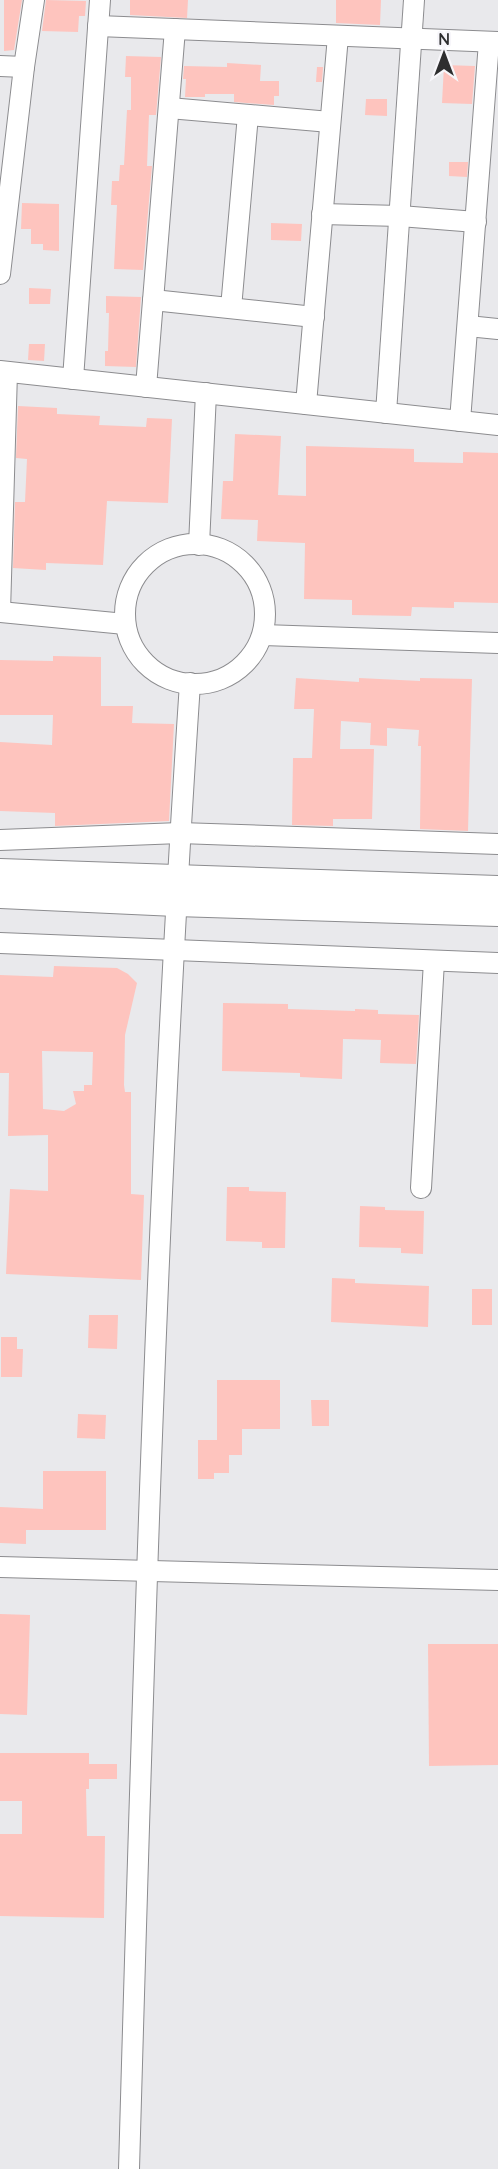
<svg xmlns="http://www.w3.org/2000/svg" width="498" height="2169" font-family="Quicksand,sans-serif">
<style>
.building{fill:#fec4be;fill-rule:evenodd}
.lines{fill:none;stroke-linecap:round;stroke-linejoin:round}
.minor-casing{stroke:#8c8c8f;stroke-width:22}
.major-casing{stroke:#8c8c8f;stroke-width:28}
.minor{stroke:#fff;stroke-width:20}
.major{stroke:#fff;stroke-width:26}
</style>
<rect width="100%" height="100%" fill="#e9e9ec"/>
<g class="building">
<polygon points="4,0 22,0 14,50 4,51"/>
<polygon points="46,0 86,1 85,16 79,16 78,32 42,31"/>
<polygon points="130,0 188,0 187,18 130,15"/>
<polygon points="336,0 381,0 380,25 336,23"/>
<polygon points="126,56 161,57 156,115 149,115 147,166 152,166 143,270 114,269 117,205 111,205 112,181 119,181 120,165 124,165 127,110 131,110 131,77 125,77"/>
<polygon points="227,63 261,65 260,81 279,81 279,96 274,96 274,105 234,102 234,94 205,94 205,97 185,97 186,79 183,79 184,66 227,67"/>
<polygon points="444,65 475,66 472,104 442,103"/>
<polygon points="317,67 323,67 322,82 316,82"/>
<polygon points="366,99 387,99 387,116 365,115"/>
<polygon points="449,162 468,162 467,177 449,176"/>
<polygon points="22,203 59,204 59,251 43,250 43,244 31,244 31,229 21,229"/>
<polygon points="271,223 302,224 301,241 271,240"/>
<polygon points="29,288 51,289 50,304 29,304"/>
<polygon points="106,296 141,297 136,367 105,366 105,351 108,351 109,313 106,313"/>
<polygon points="29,344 45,344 44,361 28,360"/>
<polygon points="18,406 57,408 57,414 100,416 99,425 146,427 147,418 172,419 168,503 107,501 103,565 46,563 46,570 13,568 15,502 25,502 27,459 16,458"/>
<polygon points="235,434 281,436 278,495 306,496 306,446 414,449 414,462 463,463 463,452 498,453 498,603 454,602 454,608 412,607 411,616 352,615 352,600 304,599 305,543 257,541 258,520 221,519 223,481 233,481"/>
<polygon points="53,656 101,657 101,706 133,706 132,723 174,724 169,821 55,826 55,813 0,811 0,742 52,745 53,715 0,715 0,660 53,661"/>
<polygon points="296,678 359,682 359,678 420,681 420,678 472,679 468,831 420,829 421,746 418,746 419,730 387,728 387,746 370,745 371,723 341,721 340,749 374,749 372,819 333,819 333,826 292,825 293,758 312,758 314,709 294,709"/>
<path d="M54 966 117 968 128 974 137 983 125 1035 124 1085 125 1092H131V1194L144 1195 141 1280 6 1274 10 1189 48 1191V1135L8 1136 9 1073H0V975L53 977ZM42 1051 93 1052 92 1085H84V1091H73L76 1104 64 1111 43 1109Z"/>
<polygon points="223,1003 288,1004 288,1009 355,1011 355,1009 378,1010 378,1014 419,1015 416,1064 380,1063 381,1040 343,1039 342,1079 300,1077 300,1073 222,1071"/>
<polygon points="227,1187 249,1187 249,1191 286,1192 285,1248 262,1248 262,1242 226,1241"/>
<polygon points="360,1206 385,1207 385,1210 424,1211 423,1254 401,1253 401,1248 359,1247"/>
<polygon points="332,1278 355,1279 355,1283 429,1286 428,1327 331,1322"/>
<rect x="472" y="1289" width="20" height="36"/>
<polygon points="89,1315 118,1315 117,1349 88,1348"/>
<polygon points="1,1337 17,1337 17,1349 23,1349 22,1377 1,1377"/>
<polygon points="217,1380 280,1380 280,1429 242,1429 242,1455 229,1455 229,1473 214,1473 214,1479 198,1479 198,1440 217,1440"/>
<polygon points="311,1400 329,1400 329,1426 312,1426"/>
<polygon points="78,1414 106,1415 105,1439 77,1438"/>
<polygon points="43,1471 106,1471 106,1530 26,1530 26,1544 0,1543 0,1507 43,1509"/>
<polygon points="0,1614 30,1615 27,1715 0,1714"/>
<polygon points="428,1644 498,1644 498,1765 429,1766"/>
<polygon points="0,1753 89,1753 89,1764 117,1764 117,1779 89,1779 89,1789 86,1789 87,1836 105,1836 104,1918 0,1916 0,1834 22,1834 22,1801 0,1801"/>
</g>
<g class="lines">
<g class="minor-casing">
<g id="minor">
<polyline points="98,26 498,42"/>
<polyline points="0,66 24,67"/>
<polyline points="169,108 330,122"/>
<polyline points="322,214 400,216 476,222"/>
<polyline points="0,274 24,67 34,0"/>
<polyline points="153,300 314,317"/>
<polyline points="231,308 248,115"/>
<polyline points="468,326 498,329"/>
<polyline points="0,371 498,425"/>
<polyline points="73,379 100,0"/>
<polyline points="146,387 175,29"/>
<polyline points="306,404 338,36"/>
<polyline points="386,413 414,0"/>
<polyline points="460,421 489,42"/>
<circle cx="195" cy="614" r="70"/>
<polyline points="199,545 206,393"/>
<polyline points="0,612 7,372"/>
<polyline points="0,612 125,624"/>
<polyline points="263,635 498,643"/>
<polyline points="0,840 180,833 498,844"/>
<polyline points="0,943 498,963"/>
<polyline points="421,1188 434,961"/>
<polyline points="0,1567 498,1580"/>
<path d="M129 2169C143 1673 157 1177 190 683"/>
</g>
</g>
<g class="major-casing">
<g id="major">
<polyline points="0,872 498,889"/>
<polyline points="0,895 176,903 498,913"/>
</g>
</g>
<use href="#minor" class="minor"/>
<use href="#major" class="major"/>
</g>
<g transform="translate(444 54)" stroke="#f7f6fa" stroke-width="4.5" paint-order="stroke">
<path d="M0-4.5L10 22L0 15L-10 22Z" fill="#2e2e2f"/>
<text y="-9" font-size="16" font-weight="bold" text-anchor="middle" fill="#2e2e2f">N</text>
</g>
</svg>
